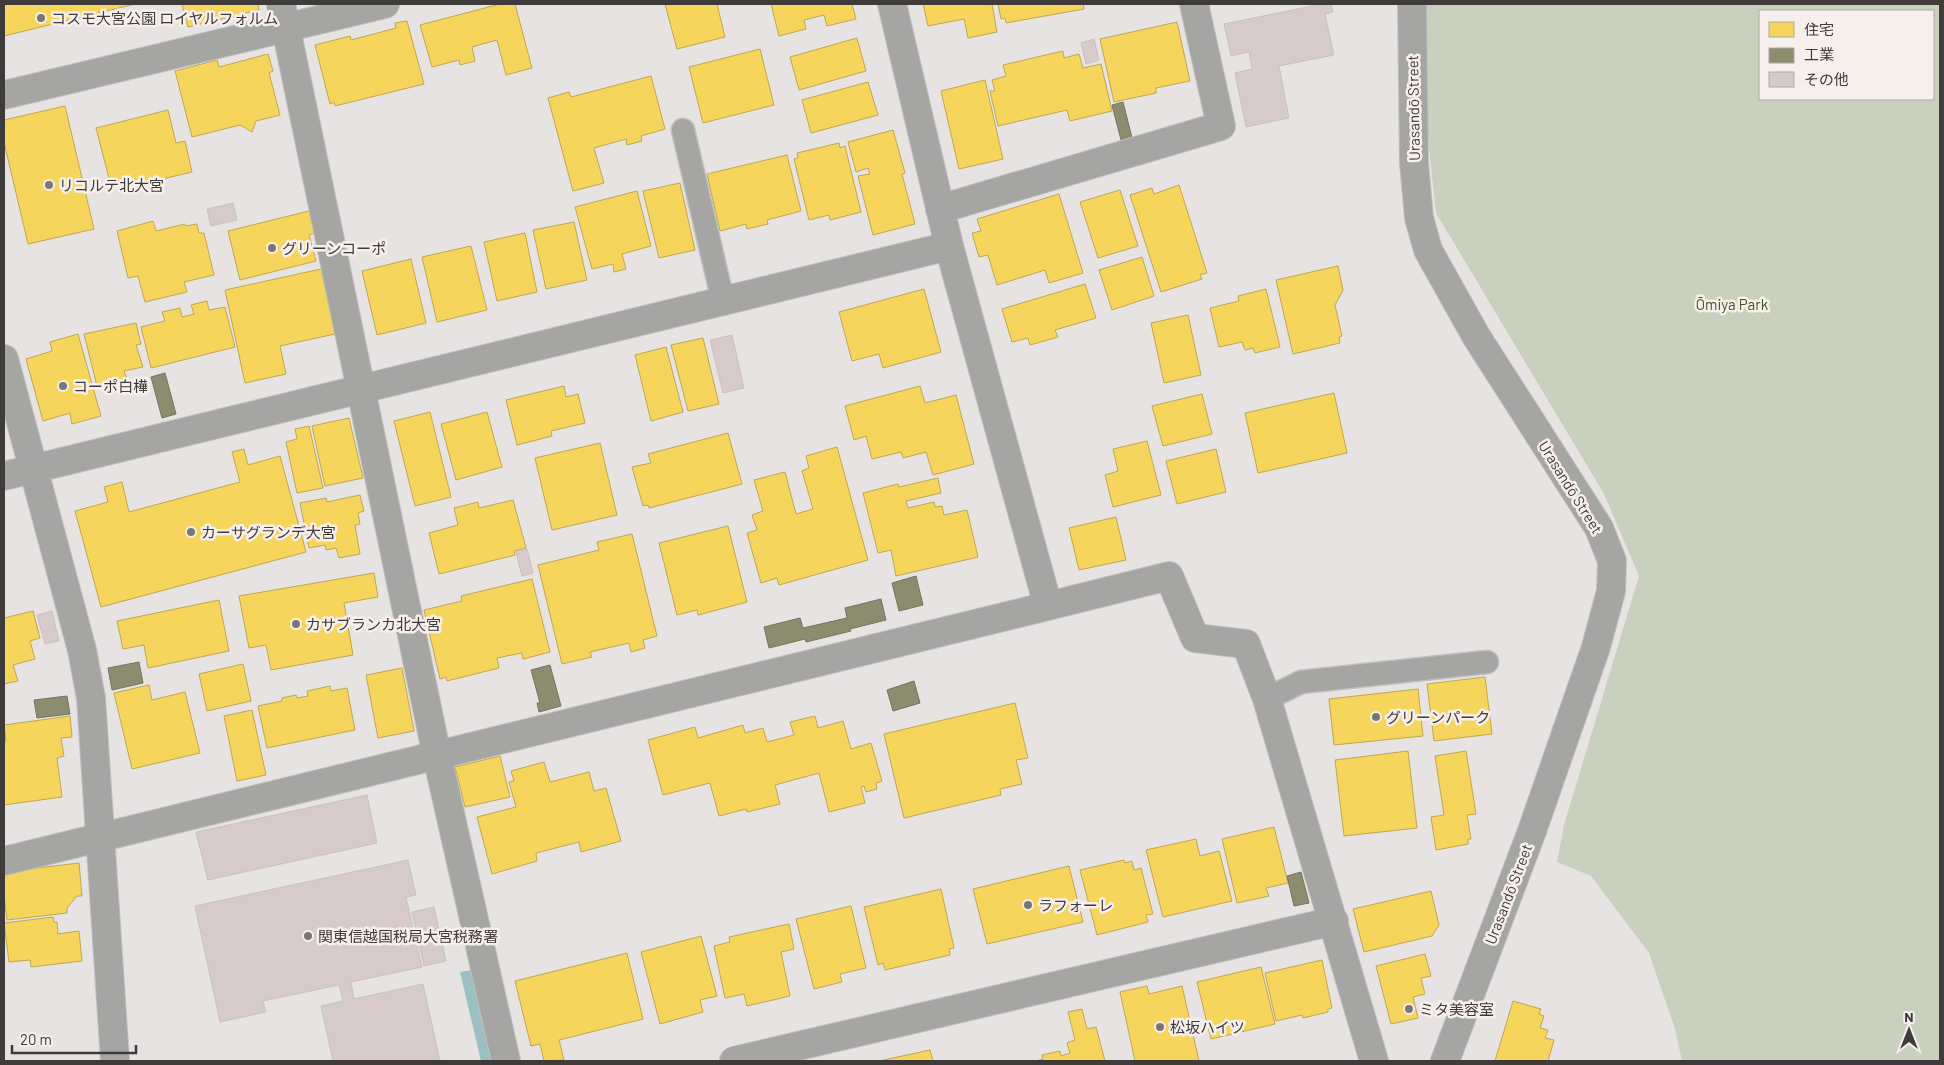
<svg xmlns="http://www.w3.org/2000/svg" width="1944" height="1065" font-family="Barlow,'Noto Sans JP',sans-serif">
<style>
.green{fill:#c9d0bd;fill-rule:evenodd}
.water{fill:#9bbfc3}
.homes{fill:#f6d55c;stroke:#bfa752}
.industry{fill:#8c8c6e;stroke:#75745e}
.building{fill:#d6cbca;stroke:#c6c3c2}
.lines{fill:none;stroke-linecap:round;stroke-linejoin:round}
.service-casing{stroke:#c1bfbe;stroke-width:25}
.minor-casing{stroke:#c1bfbe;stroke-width:30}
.tertiary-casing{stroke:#c1bfbe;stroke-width:30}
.service{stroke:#a5a5a4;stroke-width:22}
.minor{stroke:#a5a5a4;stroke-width:28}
.tertiary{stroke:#a5a5a4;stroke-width:28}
.poi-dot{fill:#7a7675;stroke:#f7efec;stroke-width:2}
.labels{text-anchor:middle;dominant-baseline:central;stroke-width:5;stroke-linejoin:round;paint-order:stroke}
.poi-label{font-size:15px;fill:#3f3b3a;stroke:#f7efec;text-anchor:start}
.street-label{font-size:15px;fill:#3f3b3a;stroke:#f7efec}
.park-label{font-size:15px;fill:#3e541b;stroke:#f7efec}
</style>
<rect width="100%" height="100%" fill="#e7e3e2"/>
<path class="green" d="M1424 4H1940V1061H1682L1675 1029 1649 953 1591 876 1557 862 1564 825 1639 576 1604 494 1436 213 1426 120ZM1760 11H1933V99H1760Z"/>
<polygon class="water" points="472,970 494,1061 481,1061 460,972"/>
<g class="homes">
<polygon points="4,4 135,4 4,36"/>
<polygon points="182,4 258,4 259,10 188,27"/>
<polygon points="500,4 515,4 532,68 506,75 497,40 472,47 475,61 460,65 459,60 432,67 420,25"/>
<polygon points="665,4 717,4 725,37 677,49"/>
<polygon points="771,4 852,4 856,19 827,26 824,15 804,20 806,29 779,36"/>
<polygon points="923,4 992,4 997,32 968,38 964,19 928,26"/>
<polygon points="998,4 1083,4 1084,9 1006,23 1005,18 1001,19"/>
<polygon points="407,21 424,84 335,106 334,102 330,104 315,45 350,36 351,40 396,28 395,23"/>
<polygon points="1177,22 1190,81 1156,88 1156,93 1114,102 1100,39"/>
<polygon points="857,38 866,71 799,90 790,57"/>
<polygon points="760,49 774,105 703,123 689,67"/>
<polygon points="1063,51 1064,58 1079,54 1083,68 1101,64 1112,111 1070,121 1067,110 998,126 990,91 995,91 992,80 1006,76 1003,65"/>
<polygon points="268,54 273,71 269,73 280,115 256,121 252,132 240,125 192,137 175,71 217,60 219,67"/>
<polygon points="651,76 665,129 641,136 642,141 627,145 626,139 594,148 604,183 573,191 548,98 569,92 571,97"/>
<polygon points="985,80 1003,159 959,169 941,91"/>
<polygon points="868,82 878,115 811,133 802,100"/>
<polygon points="65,106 94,229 28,244 4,142 4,120"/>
<polygon points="168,110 176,143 185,141 192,172 137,185 136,180 111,186 96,128"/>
<polygon points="893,130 905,173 902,174 915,224 873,235 858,176 870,174 868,168 856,172 848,142"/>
<polygon points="839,143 840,148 845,146 861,212 830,220 829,215 809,220 794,159 798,158 797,153"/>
<polygon points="787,155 801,211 767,220 768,224 747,229 746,224 720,231 707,174"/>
<polygon points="680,183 695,250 659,258 643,191"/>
<polygon points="1179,185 1207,273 1200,275 1202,279 1161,292 1130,195 1152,188 1154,194"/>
<polygon points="1120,190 1138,246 1098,258 1080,202"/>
<polygon points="637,191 651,246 622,254 626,269 614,272 613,264 592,269 575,207"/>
<polygon points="1059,194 1083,273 1049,283 1045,270 997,285 988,255 979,257 972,233 981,231 977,219"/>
<polygon points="309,211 315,233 309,235 316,261 240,280 228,231"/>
<polygon points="153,221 156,231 185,224 186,226 197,224 199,233 204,233 214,275 184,282 187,292 145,302 138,276 128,278 117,231"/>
<polygon points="574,222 587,280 546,289 533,230"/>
<polygon points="525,233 537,292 497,301 484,242"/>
<polygon points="471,246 487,310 437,322 422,257"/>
<polygon points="1142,257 1154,296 1112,310 1099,270"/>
<polygon points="411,259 426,323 377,335 362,271"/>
<polygon points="1338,266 1343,290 1335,305 1342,336 1339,337 1340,343 1293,354 1276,280"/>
<polygon points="321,269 335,334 280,346 286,374 245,383 225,290"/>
<polygon points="1085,284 1096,318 1055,330 1058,337 1030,345 1028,338 1012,342 1002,309"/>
<polygon points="924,289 941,352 883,368 879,354 852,361 839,312"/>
<polygon points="1266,289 1280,347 1255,353 1253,348 1245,350 1242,342 1219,347 1210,308 1239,301 1238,296"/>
<polygon points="207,301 209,310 225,307 235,347 151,368 141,327 165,321 162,312 180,308 182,317 194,314 191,305"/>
<polygon points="1188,315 1201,375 1164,383 1151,323"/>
<polygon points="136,323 141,344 136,345 143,367 124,371 127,379 97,386 84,334"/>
<polygon points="78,334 101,416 72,424 70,413 43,421 26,359 52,351 50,342"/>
<polygon points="703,338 719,404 688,411 671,345"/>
<polygon points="666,347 683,412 651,421 635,355"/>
<polygon points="564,386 566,397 578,394 585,423 551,431 552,436 517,445 506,400"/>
<polygon points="920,386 925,403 956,395 974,464 933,475 926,452 903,458 901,452 872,459 866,436 854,440 845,406"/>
<polygon points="1334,393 1347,453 1258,473 1245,413"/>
<polygon points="1202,394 1212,434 1163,446 1152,406"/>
<polygon points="430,412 451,497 415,506 394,421"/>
<polygon points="487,412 502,467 456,480 441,424"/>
<polygon points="349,418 363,478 325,486 312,426"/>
<polygon points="309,426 323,488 297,493 286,442 297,439 295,429"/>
<polygon points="728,433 742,484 649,508 648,505 643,506 632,467 651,463 648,454"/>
<polygon points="1147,441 1161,495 1113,507 1105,475 1118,471 1113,449"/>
<polygon points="600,443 617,515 552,530 535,458"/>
<polygon points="837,447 868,560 779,585 777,578 761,583 747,533 757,530 752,515 763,511 754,480 785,472 796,514 813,509 802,471 809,468 806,456"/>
<polygon points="244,449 248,465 280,456 306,552 101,607 75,511 108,502 104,487 122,482 129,512 240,482 232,452"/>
<polygon points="1216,449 1226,492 1177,504 1166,461"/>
<polygon points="938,478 941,493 906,501 908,508 934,502 935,507 942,506 944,515 967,510 978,557 896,576 891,550 878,553 863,493 898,484 899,487"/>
<polygon points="360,495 364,511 358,513 360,524 355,525 360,554 339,558 336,548 326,550 325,545 309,548 300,503 326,498 327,502"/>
<polygon points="513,500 526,548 514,551 515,555 439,574 429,533 458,525 454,508 478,502 479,508"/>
<polygon points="1116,517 1126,560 1079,570 1069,528"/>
<polygon points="728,526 747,602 698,615 697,610 677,615 659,543"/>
<polygon points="632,534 657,636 643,640 645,648 631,652 629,643 590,652 592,657 562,664 538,565 599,550 597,542"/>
<polygon points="374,573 378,597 344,603 353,655 271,670 266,645 249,648 239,596"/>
<polygon points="532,579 550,652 523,659 522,653 497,658 499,668 447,681 446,677 440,679 424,610 462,601 461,596"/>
<polygon points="219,600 229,651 148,668 144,645 123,649 117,621"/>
<polygon points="33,611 40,638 30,641 35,659 13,665 18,681 4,684 4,618"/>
<polygon points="243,664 251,701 207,711 199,674"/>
<polygon points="402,668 414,731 378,738 366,675"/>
<polygon points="1485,677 1492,734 1434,741 1427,684"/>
<polygon points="149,685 152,700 185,692 200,753 132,769 114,693"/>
<polygon points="330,686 331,691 347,688 355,730 267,748 258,706 282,701 282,698 296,695 297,698 308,696 307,691"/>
<polygon points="1418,689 1423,736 1334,745 1329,699"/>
<polygon points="1015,703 1028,758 1016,760 1022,784 1000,789 1001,795 904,818 884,734"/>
<polygon points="252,710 266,775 237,781 224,716"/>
<polygon points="70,716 72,737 61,738 64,756 57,758 62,797 4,805 4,741 6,741 4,725"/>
<polygon points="815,716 818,728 843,721 851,749 871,743 882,781 876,783 877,789 866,792 864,786 861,787 865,803 829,812 819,773 775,785 780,804 747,812 746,809 719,816 710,783 663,795 648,740 695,727 698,738 743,725 745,733 763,728 767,742 794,735 790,722"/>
<polygon points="1408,751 1417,828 1344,836 1335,760"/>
<polygon points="1466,751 1476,814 1467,815 1471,839 1468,839 1468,844 1436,850 1431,817 1444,815 1435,756"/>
<polygon points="500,756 510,797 465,807 455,767"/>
<polygon points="544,762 550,782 589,772 594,791 606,788 621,841 581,852 579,842 536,853 537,861 492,874 477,817 516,807 509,782 514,781 511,771"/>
<polygon points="1274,827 1288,883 1266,888 1269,896 1237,903 1222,839"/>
<polygon points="1196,839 1200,856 1219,851 1232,901 1163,917 1146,850"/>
<polygon points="1124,860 1125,863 1132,861 1134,870 1141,868 1153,914 1146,915 1148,922 1097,935 1080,870"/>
<polygon points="79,863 82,896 77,896 67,908 67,913 7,920 4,896 4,872"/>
<polygon points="1069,866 1083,922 987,944 973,889"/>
<polygon points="941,889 954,948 949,949 950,955 885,970 883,963 878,965 864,907"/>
<polygon points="1431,891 1439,925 1432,936 1364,952 1353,909"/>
<polygon points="851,906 866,968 840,974 842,982 814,989 796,919"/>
<polygon points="53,917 54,922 57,922 58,934 79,931 82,961 31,967 30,960 9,962 4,923"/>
<polygon points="789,924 794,949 781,952 790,996 747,1006 744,994 725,998 714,946 730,942 729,937"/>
<polygon points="701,936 717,996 700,1000 703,1012 660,1024 641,952"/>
<polygon points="627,953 643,1019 559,1040 564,1060 544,1061 540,1044 531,1046 515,981"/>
<polygon points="1425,954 1431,976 1421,978 1425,994 1413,997 1418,1018 1391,1024 1376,966"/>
<polygon points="1322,960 1332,1008 1328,1009 1328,1012 1303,1018 1302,1015 1276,1021 1265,973"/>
<polygon points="1261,967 1275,1024 1211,1039 1197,982"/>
<polygon points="1147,986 1149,994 1182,986 1199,1061 1135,1061 1120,992"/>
<polygon points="1513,1001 1541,1009 1539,1014 1544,1016 1540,1028 1548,1030 1545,1038 1554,1040 1548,1061 1495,1061"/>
<polygon points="1082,1009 1087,1029 1096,1027 1105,1061 1036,1061 1043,1059 1042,1055 1060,1051 1061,1056 1070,1053 1067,1043 1075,1040 1068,1012"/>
<polygon points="930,1050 933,1061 879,1061"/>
</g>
<g class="industry">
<polygon points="1123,102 1132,138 1121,140 1112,105"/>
<polygon points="165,373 176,414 162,418 151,377"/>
<polygon points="916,576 923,605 899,611 892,583"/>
<polygon points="881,599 886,620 850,629 851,631 806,642 805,639 769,648 764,627 800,618 803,628 847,618 845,608"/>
<polygon points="139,662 143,683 112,690 108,668"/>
<polygon points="550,665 561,706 539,712 537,703 540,703 531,670"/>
<polygon points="914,681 920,703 893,711 887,690"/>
<polygon points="67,696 70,714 37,718 34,700"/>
<polygon points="1301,872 1309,903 1294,906 1287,876"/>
</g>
<g class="building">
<polygon points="1312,4 1331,4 1333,12 1325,14 1334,55 1279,66 1289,118 1246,127 1235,73 1252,69 1249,52 1231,56 1224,24 1312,6"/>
<polygon points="1094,39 1099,60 1086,64 1081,43"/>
<polygon points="233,203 237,220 211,226 207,209"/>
<polygon points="732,335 744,388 723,393 710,340"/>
<polygon points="527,549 533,573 522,576 516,552"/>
<polygon points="52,611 59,641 45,644 37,615"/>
<polygon points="367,795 377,843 208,880 196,832"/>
<polygon points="408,860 416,895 406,897 422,967 351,982 354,999 423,984 440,1061 333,1061 321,1006 343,1001 339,985 263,1001 266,1012 220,1022 195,906"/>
<polygon points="434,907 446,961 424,966 412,912"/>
</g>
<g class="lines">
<g class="service-casing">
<g id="service">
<polyline points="683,130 723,301"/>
<polyline points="1267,699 1301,682 1487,662"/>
</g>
</g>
<g class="minor-casing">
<g id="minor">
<polyline points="281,4 437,756 506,1061"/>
<polyline points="892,4 949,246 1048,606 1169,576 1195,638 1246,644 1267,699 1374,1061"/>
<polyline points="4,95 385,4"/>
<polyline points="940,209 1221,126 1194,4"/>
<polyline points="4,359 82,650 91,698 115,1061"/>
<polyline points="4,476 949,246"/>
<polyline points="4,861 1048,606"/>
<polyline points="734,1061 1334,921"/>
</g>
</g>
<g class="tertiary-casing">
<polyline id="tertiary" points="1412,4 1414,163 1419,218 1428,250 1476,336 1599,528 1612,561 1611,591 1596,647 1532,831 1445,1061"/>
</g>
<use href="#service" class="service"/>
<use href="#minor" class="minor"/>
<use href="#tertiary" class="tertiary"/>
</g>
<g class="poi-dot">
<circle cx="41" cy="18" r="5"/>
<circle cx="49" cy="185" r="5"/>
<circle cx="272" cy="248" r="5"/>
<circle cx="63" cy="386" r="5"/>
<circle cx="191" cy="532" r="5"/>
<circle cx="296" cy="624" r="5"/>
<circle cx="1376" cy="717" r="5"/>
<circle cx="1028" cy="905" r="5"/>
<circle cx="308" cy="936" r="5"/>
<circle cx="1409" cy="1009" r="5"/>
<circle cx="1160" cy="1027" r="5"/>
</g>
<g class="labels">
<g class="poi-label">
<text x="51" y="18">コスモ大宮公園 ロイヤルフォルム</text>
<text x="59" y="185">リコルテ北大宮</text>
<text x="282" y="248">グリーンコーポ</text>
<text x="73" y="386">コーポ白樺</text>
<text x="201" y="532">カーサグランデ大宮</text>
<text x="306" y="624">カサブランカ北大宮</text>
<text x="1386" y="717">グリーンパーク</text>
<text x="1038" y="905">ラフォーレ</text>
<text x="318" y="936">関東信越国税局大宮税務署</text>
<text x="1419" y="1009">ミタ美容室</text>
<text x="1170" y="1027">松坂ハイツ</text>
</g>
<g class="street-label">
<text transform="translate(1413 108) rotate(-91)">Urasandō Street</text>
<text transform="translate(1571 487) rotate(58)">Urasandō Street</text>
<text transform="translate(1508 894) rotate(-69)">Urasandō Street</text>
</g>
<g class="park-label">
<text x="1732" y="304">Ōmiya Park</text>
</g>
</g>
<rect width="1944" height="1065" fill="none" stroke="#3f3b3a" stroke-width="10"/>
<rect x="1759" y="10" width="175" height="90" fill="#f7efec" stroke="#ada7a5"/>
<rect x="1769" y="22" width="25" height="15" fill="#f6d55c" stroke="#ada7a5"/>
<text x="1804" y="35" font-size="15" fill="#3f3b3a">住宅</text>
<rect x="1769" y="48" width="25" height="15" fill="#8c8c6e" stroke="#ada7a5"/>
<text x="1804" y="60" font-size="15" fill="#3f3b3a">工業</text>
<rect x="1769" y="72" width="25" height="15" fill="#d6cbca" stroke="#ada7a5"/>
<text x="1804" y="85" font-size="15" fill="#3f3b3a">その他</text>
<g transform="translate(1909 1030)" stroke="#f7efec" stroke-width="4" paint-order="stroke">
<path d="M0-4L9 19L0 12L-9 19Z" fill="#3f3b3a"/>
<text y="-8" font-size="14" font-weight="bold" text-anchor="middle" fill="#3f3b3a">N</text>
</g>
<path d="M12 1045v8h124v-8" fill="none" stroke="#3f3b3a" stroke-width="2.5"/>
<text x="20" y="1045" font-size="15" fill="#3f3b3a" stroke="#f7efec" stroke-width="4" paint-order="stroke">20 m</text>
</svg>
